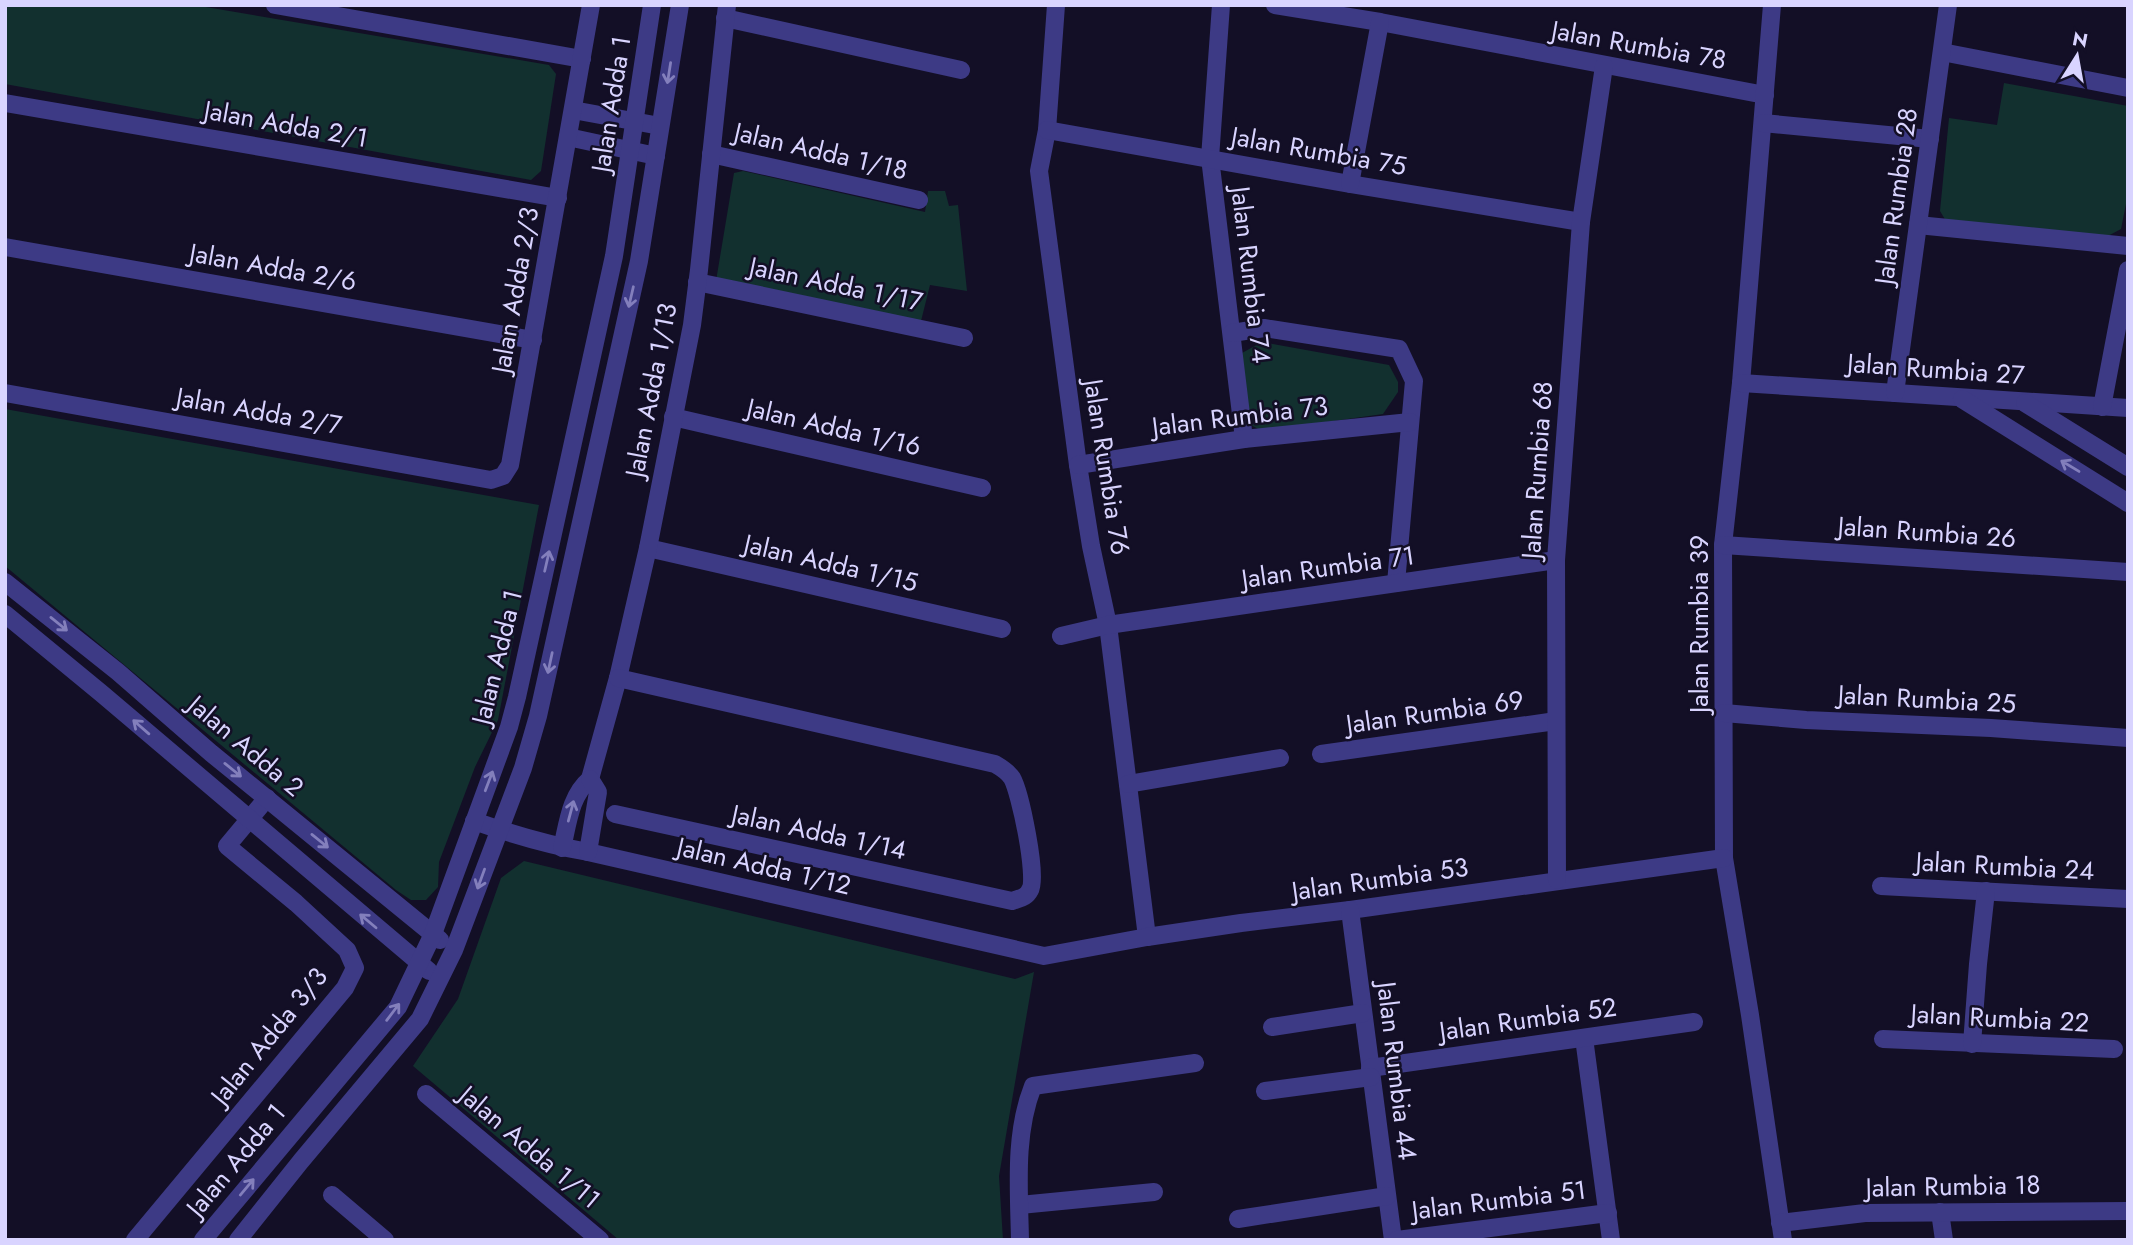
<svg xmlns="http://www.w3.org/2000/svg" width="2133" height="1245" font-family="Jost,sans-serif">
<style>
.green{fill:#12302f}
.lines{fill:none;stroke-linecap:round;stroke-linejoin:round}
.minor{stroke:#3d3a85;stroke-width:18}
.tertiary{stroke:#3d3a85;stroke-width:18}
.oneway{stroke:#837fbc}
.labels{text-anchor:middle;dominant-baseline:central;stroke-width:5;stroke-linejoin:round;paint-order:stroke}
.street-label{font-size:26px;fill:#d9d4ff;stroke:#130f26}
</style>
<rect width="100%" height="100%" fill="#130f26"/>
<g class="green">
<polygon points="5,5 194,5 549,65 556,74 541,171 531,180 5,84"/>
<polygon points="2004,83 2128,106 2128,194 2121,229 2106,237 1946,221 1940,211 1949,118 1997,125"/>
<polygon points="743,171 925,212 928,191 945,191 949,206 958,205 967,291 930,285 920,325 716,281 734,173"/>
<polygon points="1262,342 1389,365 1398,382 1398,392 1383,414 1262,431 1249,424 1242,353"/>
<polygon points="5,409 539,505 498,720 475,767 439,862 438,887 426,900 411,900 396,890 5,566"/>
<polygon points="524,861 1015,979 1034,972 999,1176 1003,1240 619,1240 413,1066 458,999 501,878"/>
</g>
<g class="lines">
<g class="minor">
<polyline points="275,5 582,59"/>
<polyline points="1056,5 1047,130 1039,171 1078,465 1091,546 1108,625 1147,937"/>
<polyline points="1221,5 1210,158 1244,439"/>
<polyline points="1275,5 1380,22 1765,95"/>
<polyline points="1772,5 1741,383 1723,545 1724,858 1750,1015 1783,1240"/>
<polyline points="725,18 961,70"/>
<polyline points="1942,52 2128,88"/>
<polyline points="5,103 558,198"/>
<polyline points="573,110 660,126"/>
<polyline points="1763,123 1930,139"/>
<polyline points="1047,130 1350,184 1581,222"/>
<polyline points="568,137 656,156"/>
<polyline points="711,154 919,200"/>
<polyline points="1350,184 1380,22"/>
<polyline points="1918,225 2128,246"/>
<polyline points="5,247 533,340"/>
<polyline points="697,282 964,338"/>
<polyline points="1232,333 1264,328 1399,349 1414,381 1396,583"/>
<polyline points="1741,383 2128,408"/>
<polyline points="5,393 491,480 503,476 510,465 591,5"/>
<polyline points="1895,393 1948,5"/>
<polyline points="1962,399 2128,503"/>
<polyline points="2025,403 2128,467"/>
<polyline points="2102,407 2128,270"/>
<polyline points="673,417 982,488"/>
<polyline points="1078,465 1244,439 1410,422"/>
<polyline points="1723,545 2128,572"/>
<polyline points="648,548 1002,629"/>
<polyline points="1061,636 1108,625 1556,560"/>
<polyline points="1724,713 1806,720 1991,728 2128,738"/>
<polyline points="1321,754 1556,721"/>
<polyline points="590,779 618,678 648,548 692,325 699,270 727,5"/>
<polyline points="1128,784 1280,758"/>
<path d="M615 814 1012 901C1020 898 1026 898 1030 890 1038 877 1020 792 1012 778 1008 772 1002 768 995 764L618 678"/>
<path d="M474 821C511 834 548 845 588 852L1044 956 1147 937 1241 923 1350 910 1724 858"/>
<path d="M562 848C568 823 570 796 590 779"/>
<polyline points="588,852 598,792 590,779"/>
<polyline points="1557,880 1556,560 1581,222 1604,66"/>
<polyline points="1881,886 2128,899"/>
<polyline points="1350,910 1393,1240"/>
<polyline points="1272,1027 1363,1013"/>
<polyline points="1584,1038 1611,1240"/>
<polyline points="1883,1039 2114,1049"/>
<polyline points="1972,1044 1978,964 1986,891"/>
<polyline points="1370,1068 1694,1022"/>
<polyline points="1265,1091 1371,1077"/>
<polyline points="426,1094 600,1240"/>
<polyline points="332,1195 385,1240"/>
<polyline points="1020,1205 1154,1192"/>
<polyline points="1940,1212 1944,1240"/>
<polyline points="1238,1219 1387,1196"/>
<polyline points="1780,1223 1865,1213 2128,1211"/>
<polyline points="135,1240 345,988 355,968 347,950 296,903 227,846 267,798"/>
<path d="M1020 1240C1019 1189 1014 1134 1033 1086L1195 1063"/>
<polyline points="1397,1240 1608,1213"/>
</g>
<g class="tertiary">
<polyline points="5,582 118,672 211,753 440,940"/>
<polyline points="5,614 101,693 429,971"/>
<polyline points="203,1240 398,1007 433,934 509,727 517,697 614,256 652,5"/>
<polyline points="238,1240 301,1161 420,1019 454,950 523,768 538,716 639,261 680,5"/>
</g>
</g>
<defs><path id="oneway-shaft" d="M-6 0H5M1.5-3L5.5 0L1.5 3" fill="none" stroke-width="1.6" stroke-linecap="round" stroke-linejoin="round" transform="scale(1.75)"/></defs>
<g class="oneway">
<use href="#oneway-shaft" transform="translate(669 73) rotate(99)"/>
<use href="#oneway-shaft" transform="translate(631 297) rotate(103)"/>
<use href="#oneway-shaft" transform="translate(2070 466) rotate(-149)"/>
<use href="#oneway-shaft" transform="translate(547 561) rotate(-77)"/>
<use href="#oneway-shaft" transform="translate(59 624) rotate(39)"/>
<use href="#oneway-shaft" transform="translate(550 663) rotate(102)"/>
<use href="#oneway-shaft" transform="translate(141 727) rotate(-139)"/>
<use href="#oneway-shaft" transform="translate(233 770) rotate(39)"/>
<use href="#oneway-shaft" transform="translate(489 781) rotate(-69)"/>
<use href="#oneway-shaft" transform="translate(571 811) rotate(-75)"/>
<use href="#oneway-shaft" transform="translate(320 841) rotate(39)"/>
<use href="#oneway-shaft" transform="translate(481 879) rotate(110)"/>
<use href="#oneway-shaft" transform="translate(368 921) rotate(-140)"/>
<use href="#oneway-shaft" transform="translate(393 1012) rotate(-53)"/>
<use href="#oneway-shaft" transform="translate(247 1187) rotate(-50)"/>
</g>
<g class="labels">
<g class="street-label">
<text transform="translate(1639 45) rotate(10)">Jalan Rumbia 78</text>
<text transform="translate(611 104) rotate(-81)">Jalan Adda 1</text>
<text transform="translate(286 124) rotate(10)">Jalan Adda 2/1</text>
<text transform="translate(821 151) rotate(13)">Jalan Adda 1/18</text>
<text transform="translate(1319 151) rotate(10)">Jalan Rumbia 75</text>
<text transform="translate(1896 196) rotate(-82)">Jalan Rumbia 28</text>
<text transform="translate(273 267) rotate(10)">Jalan Adda 2/6</text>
<text transform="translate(1251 275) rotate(83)">Jalan Rumbia 74</text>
<text transform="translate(836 284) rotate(12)">Jalan Adda 1/17</text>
<text transform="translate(515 290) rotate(-80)">Jalan Adda 2/3</text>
<text transform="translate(1936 369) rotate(4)">Jalan Rumbia 27</text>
<text transform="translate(651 390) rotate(-79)">Jalan Adda 1/13</text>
<text transform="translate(259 411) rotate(10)">Jalan Adda 2/7</text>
<text transform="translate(1240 416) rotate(-7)">Jalan Rumbia 73</text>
<text transform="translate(834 427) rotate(13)">Jalan Adda 1/16</text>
<text transform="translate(1107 467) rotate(81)">Jalan Rumbia 76</text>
<text transform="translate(1537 470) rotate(-86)">Jalan Rumbia 68</text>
<text transform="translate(1927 532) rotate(4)">Jalan Rumbia 26</text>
<text transform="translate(831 563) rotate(13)">Jalan Adda 1/15</text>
<text transform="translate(1328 567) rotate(-8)">Jalan Rumbia 71</text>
<text transform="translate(1699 624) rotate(-90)">Jalan Rumbia 39</text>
<text transform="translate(497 657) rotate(-76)">Jalan Adda 1</text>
<text transform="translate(1927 699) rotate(3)">Jalan Rumbia 25</text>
<text transform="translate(1435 712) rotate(-8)">Jalan Rumbia 69</text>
<text transform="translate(246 746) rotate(40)">Jalan Adda 2</text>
<text transform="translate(819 832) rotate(12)">Jalan Adda 1/14</text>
<text transform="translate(764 866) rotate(13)">Jalan Adda 1/12</text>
<text transform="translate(2005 866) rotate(3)">Jalan Rumbia 24</text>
<text transform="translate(1380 879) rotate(-8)">Jalan Rumbia 53</text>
<text transform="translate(2000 1018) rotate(3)">Jalan Rumbia 22</text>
<text transform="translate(1528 1019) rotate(-8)">Jalan Rumbia 52</text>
<text transform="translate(269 1036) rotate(-51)">Jalan Adda 3/3</text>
<text transform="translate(1397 1071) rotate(83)">Jalan Rumbia 44</text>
<text transform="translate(530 1147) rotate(40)">Jalan Adda 1/11</text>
<text transform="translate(236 1160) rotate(-50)">Jalan Adda 1</text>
<text transform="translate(1953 1186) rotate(-1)">Jalan Rumbia 18</text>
<text transform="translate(1499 1200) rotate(-7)">Jalan Rumbia 51</text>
</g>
</g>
<rect width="2133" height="1245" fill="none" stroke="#d9d4ff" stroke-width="14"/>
<g transform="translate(2077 56) rotate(11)" stroke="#130f26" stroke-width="5" paint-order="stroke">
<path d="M0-5L12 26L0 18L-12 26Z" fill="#d9d4ff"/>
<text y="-10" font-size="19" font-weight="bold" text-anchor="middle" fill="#d9d4ff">N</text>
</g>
</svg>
